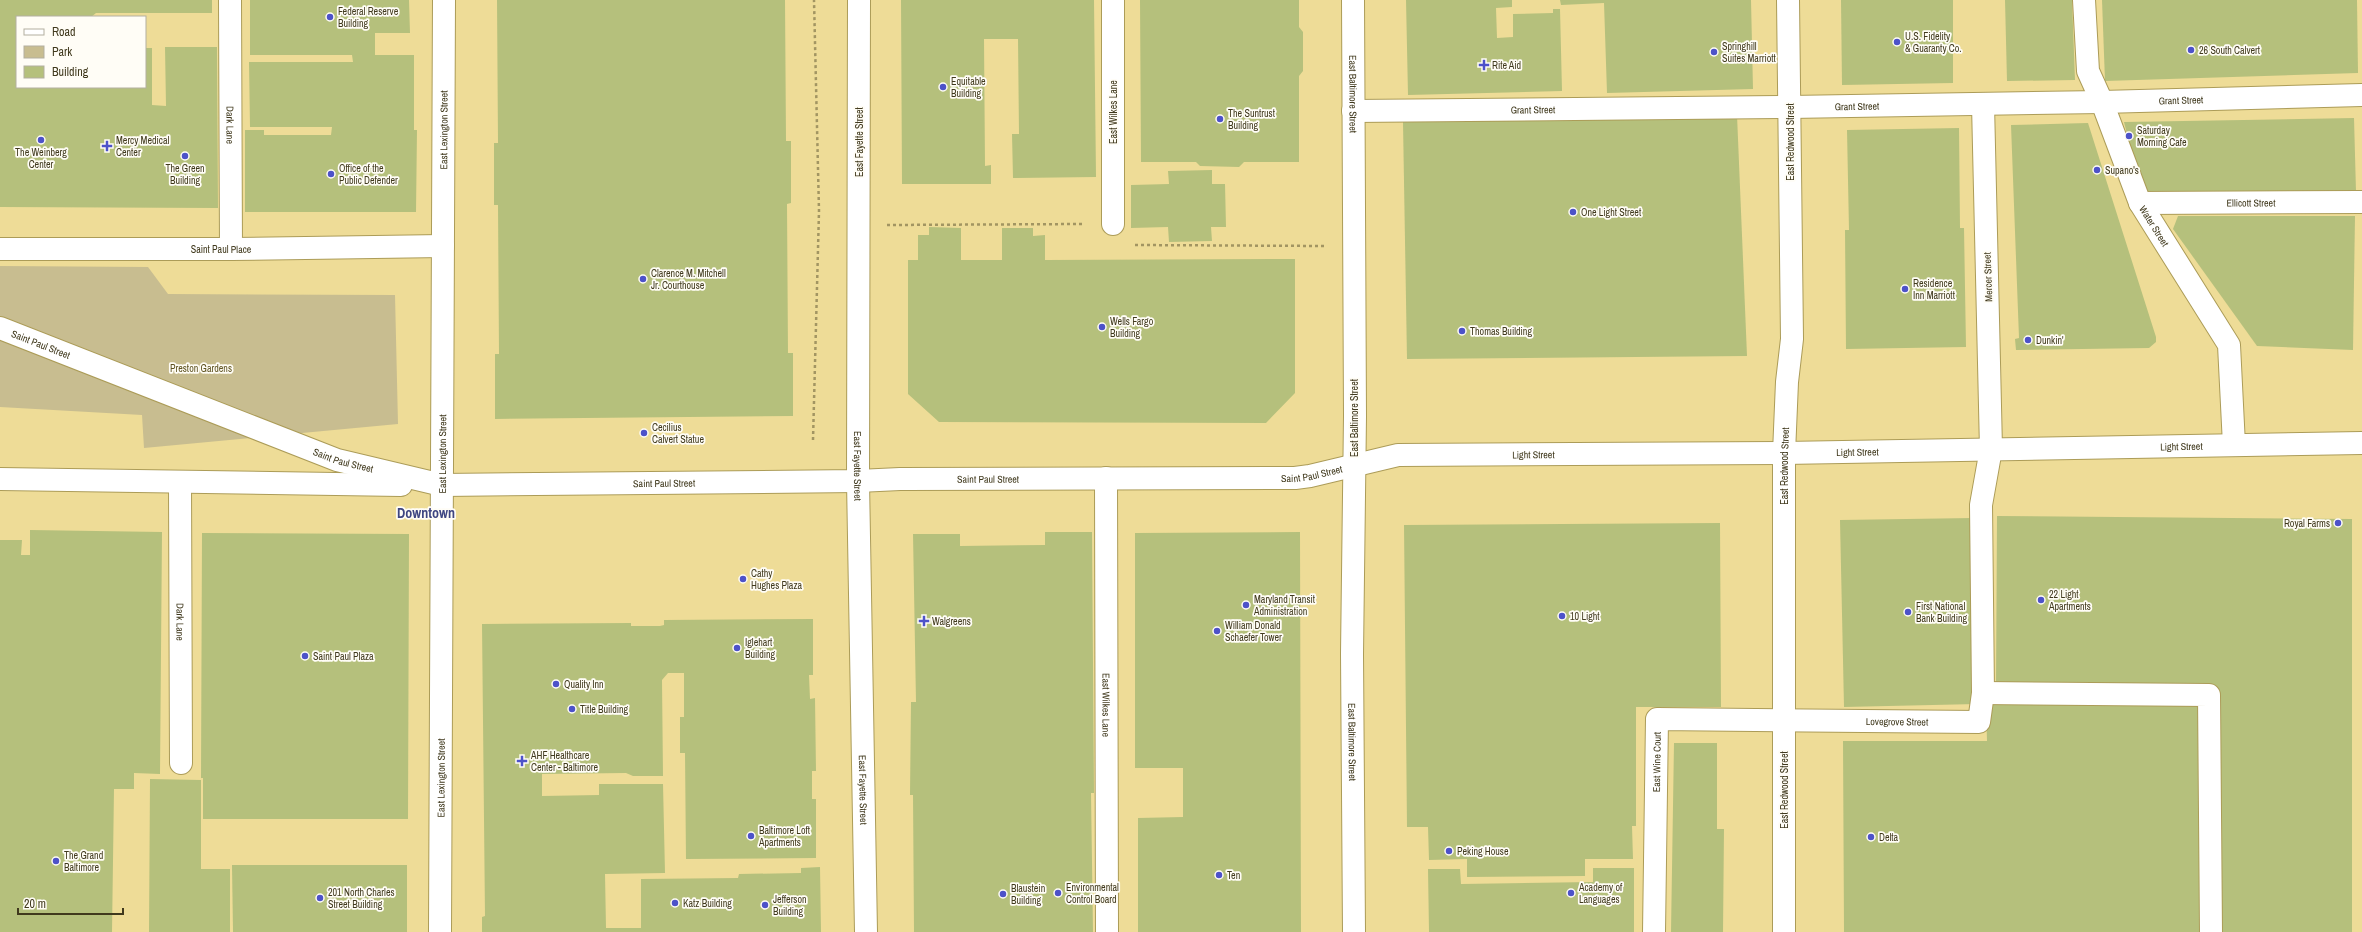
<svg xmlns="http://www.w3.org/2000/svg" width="2362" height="932" font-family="'Archivo Narrow',sans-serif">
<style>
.green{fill:#c8bd90}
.building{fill:#b5c07c}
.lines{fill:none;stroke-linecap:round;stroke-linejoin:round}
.minor-casing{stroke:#ac9c58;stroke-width:24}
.major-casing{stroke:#ac9c58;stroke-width:24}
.path{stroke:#a29562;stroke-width:2.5;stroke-dasharray:3 3;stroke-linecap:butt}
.minor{stroke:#fff;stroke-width:22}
.major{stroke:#fff;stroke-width:22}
.poi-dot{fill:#4d52c9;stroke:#fffdf6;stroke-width:1.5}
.labels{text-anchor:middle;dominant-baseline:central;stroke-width:3.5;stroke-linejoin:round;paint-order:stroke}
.poi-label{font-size:10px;fill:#40391d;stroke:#fffdf6;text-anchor:start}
.street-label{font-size:10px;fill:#40391d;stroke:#fffdf6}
.park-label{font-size:10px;fill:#5e5220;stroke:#fffdf6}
.district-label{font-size:14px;font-weight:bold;fill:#3e4581;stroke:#fffdf6}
</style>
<rect width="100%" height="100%" fill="#eedc97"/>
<polygon class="green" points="0,266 148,267 168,294 395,295 398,424 144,448 142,415 0,407"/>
<g class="building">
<polygon points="0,0 212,0 212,13 96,13 91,17 17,17 17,87 145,87 145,48 152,48 152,105 166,106 165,47 217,47 218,208 0,207"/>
<polygon points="250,0 409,0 410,33 375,33 375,55 414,55 414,130 417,130 416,212 245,212 245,130 264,130 264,135 331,135 332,127 250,127 249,62 353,62 352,55 250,55"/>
<polygon points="497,0 785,0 786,141 791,141 791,203 787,204 788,353 793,353 793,416 495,419 495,354 499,354 498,205 494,205 494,143 498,143"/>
<polygon points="901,0 1094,0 1096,177 1013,178 1012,134 1019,134 1018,39 984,39 985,166 991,165 991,184 902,184"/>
<polygon points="1140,0 1299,0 1299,27 1303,32 1303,71 1299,76 1299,162 1244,162 1239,167 1200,166 1196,162 1141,162"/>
<polygon points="1406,0 1512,0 1512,7 1496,8 1497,38 1513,37 1513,14 1553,13 1553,9 1560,9 1562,91 1408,95"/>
<polygon points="1560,0 1751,0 1753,89 1607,93 1604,3 1561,5"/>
<polygon points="1841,0 1953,0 1953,83 1842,85"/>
<polygon points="2005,0 2072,0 2075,80 2007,81"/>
<polygon points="2102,0 2357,0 2358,73 2105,81"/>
<polygon points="1737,115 1747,356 1407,359 1403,122"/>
<polygon points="2354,118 2356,192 2142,195 2124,122"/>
<polygon points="2088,123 2156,337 2156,342 2149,348 2016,350 2015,339 2019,338 2011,125"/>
<polygon points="1959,128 1960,228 1964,228 1966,347 1846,349 1845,230 1849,230 1847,130"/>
<polygon points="1212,170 1212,184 1225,184 1226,227 1211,227 1212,241 1169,242 1168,227 1131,228 1131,185 1169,184 1168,171"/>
<polygon points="2178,216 2355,216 2353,350 2257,346 2173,229"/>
<polygon points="929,227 961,228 961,260 1002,260 1002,228 1033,228 1033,236 1045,235 1045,260 1295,259 1295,393 1266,423 939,422 908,394 908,260 918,260 918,235 929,235"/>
<polygon points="1997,516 2352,519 2352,932 2214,932 2213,685 1996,684"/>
<polygon points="1973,518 1977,704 1844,707 1840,520"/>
<polygon points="1720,523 1721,707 1636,707 1636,826 1632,826 1633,859 1585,859 1585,876 1467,877 1467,859 1429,860 1428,827 1407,827 1404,525"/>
<polygon points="30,530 162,532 160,774 134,773 134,789 114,789 112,932 0,932 0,540 22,540 21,555 30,555"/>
<polygon points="1045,532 1092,532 1094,793 1091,793 1093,932 914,932 913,795 910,795 911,702 916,702 913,534 960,534 960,546 1045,545"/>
<polygon points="1300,532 1301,932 1138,932 1138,818 1183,817 1183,768 1135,768 1135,533"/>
<polygon points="202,533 409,534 408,819 203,819 203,778 201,778"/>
<polygon points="813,619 813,675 809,675 810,699 815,698 816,771 812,771 812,799 816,799 816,858 686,859 685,753 680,753 680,717 684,717 684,673 668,673 662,680 663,776 633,776 626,773 542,774 542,796 599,795 599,784 663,784 665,873 605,874 606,928 641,928 641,879 738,878 739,874 801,873 801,868 820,867 821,932 482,932 482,917 485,916 482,624 631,623 631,626 660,626 664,625 664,620"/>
<polygon points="1986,705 2202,705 2203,932 1844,932 1843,741 1987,741"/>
<polygon points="1674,743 1717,743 1717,829 1724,829 1723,932 1671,932"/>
<polygon points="150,779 201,780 201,869 230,869 230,932 149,932"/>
<polygon points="232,865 407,865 407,932 233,932"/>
<polygon points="1593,868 1634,868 1634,932 1429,932 1428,869 1460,869 1461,884 1593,882"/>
</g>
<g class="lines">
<g class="minor-casing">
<g id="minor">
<path id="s1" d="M230 0 231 249"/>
<polyline points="1113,0 1113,224"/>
<path id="s2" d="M2084 0 2088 71 2102 102 2140 203 2229 345 2234 445"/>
<path id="s3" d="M1353 111 1790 107 2102 102 2362 95"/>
<path id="s4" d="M2140 203 2362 202"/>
<path id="s5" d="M0 249H231L443 246"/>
<path id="s6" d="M1106 478 1107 932"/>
<path id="s7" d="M180 482 181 763"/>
<polyline points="1983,693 2209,695 2211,932"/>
<path id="s8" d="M440 932 444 0"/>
<path id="s9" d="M1654 932 1657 719 1979 722 1983 693 1981 505 1991 449 1983 104"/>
<path id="s10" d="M1784 932V453L1787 382 1792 339 1788 0"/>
</g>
</g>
<g class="major-casing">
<g id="major">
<path id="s11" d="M859 0 858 481 866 932"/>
<path id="s12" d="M1353 0 1355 416 1352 654 1354 932"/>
<path id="s13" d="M0 328 337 460 442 485 858 481 900 479 1295 478 1310 476 1398 455 1784 453 2362 443"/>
<polyline points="0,479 401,485"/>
</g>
</g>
<g class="path">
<polyline points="887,225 1084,224"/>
<polyline points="1135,245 1326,246"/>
<polyline points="813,440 819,211 814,0"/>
</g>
<use href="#minor" class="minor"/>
<use href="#major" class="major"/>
</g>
<g class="poi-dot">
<circle cx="330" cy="17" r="4"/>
<circle cx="1897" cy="42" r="4"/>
<circle cx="2191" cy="50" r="4"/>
<circle cx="1714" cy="52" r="4"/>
<path d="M1482 59h4v4h4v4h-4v4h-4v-4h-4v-4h4z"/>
<circle cx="943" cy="87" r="4"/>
<circle cx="1220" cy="119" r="4"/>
<circle cx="2129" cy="136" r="4"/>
<circle cx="41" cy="140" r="4"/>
<path d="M105 140h4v4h4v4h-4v4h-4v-4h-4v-4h4z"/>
<circle cx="185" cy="156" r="4"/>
<circle cx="2097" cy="170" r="4"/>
<circle cx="331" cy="174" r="4"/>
<circle cx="1573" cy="212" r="4"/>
<circle cx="643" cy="279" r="4"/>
<circle cx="1905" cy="289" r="4"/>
<circle cx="1102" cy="327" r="4"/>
<circle cx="1462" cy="331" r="4"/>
<circle cx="2028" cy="340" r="4"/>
<circle cx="644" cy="433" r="4"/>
<circle cx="2338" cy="523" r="4"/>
<circle cx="743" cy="579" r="4"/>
<circle cx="2041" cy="600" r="4"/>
<circle cx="1246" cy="605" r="4"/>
<circle cx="1908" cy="612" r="4"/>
<circle cx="1562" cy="616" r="4"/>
<path d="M922 615h4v4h4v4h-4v4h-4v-4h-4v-4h4z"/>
<circle cx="1217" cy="631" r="4"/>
<circle cx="737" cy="648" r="4"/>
<circle cx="305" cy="656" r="4"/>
<circle cx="556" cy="684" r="4"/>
<circle cx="572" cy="709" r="4"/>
<path d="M520 755h4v4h4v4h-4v4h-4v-4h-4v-4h4z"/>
<circle cx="751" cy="836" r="4"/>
<circle cx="1871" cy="837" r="4"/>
<circle cx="1449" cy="851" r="4"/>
<circle cx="56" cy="861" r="4"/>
<circle cx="1219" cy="875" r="4"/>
<circle cx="1058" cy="893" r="4"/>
<circle cx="1571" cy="893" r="4"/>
<circle cx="1003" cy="894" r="4"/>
<circle cx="320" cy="898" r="4"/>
<circle cx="675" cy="903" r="4"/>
<circle cx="765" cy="905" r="4"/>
</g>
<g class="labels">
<g class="poi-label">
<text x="338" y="11">Federal Reserve<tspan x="338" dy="12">Building</tspan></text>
<text x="1905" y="36">U.S. Fidelity<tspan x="1905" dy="12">&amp; Guaranty Co.</tspan></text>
<text x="1722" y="46">Springhill<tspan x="1722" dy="12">Suites Marriott</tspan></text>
<text x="2199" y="50">26 South Calvert</text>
<text x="1492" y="65">Rite Aid</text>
<text x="951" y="81">Equitable<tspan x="951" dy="12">Building</tspan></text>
<text x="1228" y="113">The Suntrust<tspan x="1228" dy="12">Building</tspan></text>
<text x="2137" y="130">Saturday<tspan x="2137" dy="12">Morning Cafe</tspan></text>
<text x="116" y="140">Mercy Medical<tspan x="116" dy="12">Center</tspan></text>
<text x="41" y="152" text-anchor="middle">The Weinberg<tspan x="41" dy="12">Center</tspan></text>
<text x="185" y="168" text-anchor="middle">The Green<tspan x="185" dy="12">Building</tspan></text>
<text x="339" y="168">Office of the<tspan x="339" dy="12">Public Defender</tspan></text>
<text x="2105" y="170">Supano's</text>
<text x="1581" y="212">One Light Street</text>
<text x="651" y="273">Clarence M. Mitchell<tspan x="651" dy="12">Jr. Courthouse</tspan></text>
<text x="1913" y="283">Residence<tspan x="1913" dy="12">Inn Marriott</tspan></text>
<text x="1110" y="321">Wells Fargo<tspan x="1110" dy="12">Building</tspan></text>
<text x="1470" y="331">Thomas Building</text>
<text x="2036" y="340">Dunkin'</text>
<text x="652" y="427">Cecilius<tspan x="652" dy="12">Calvert Statue</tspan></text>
<text x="2330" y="523" text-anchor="end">Royal Farms</text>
<text x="751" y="573">Cathy<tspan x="751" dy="12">Hughes Plaza</tspan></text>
<text x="2049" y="594">22 Light<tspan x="2049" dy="12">Apartments</tspan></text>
<text x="1254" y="599">Maryland Transit<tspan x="1254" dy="12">Administration</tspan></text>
<text x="1916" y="606">First National<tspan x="1916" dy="12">Bank Building</tspan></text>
<text x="1570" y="616">10 Light</text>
<text x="932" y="621">Walgreens</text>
<text x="1225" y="625">William Donald<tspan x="1225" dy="12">Schaefer Tower</tspan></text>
<text x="745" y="642">Iglehart<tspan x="745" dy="12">Building</tspan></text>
<text x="313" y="656">Saint Paul Plaza</text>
<text x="564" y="684">Quality Inn</text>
<text x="580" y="709">Title Building</text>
<text x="531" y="755">AHF Healthcare<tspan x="531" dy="12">Center - Baltimore</tspan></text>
<text x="759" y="830">Baltimore Loft<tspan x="759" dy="12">Apartments</tspan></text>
<text x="1879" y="837">Delta</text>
<text x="1457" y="851">Peking House</text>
<text x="64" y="855">The Grand<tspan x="64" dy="12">Baltimore</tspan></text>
<text x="1227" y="875">Ten</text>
<text x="1066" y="887">Environmental<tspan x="1066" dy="12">Control Board</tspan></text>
<text x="1579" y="887">Academy of<tspan x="1579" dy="12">Languages</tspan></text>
<text x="1011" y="888">Blaustein<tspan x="1011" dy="12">Building</tspan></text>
<text x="328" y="892">201 North Charles<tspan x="328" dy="12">Street Building</tspan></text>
<text x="773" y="899">Jefferson<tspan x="773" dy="12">Building</tspan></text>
<text x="683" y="903">Katz Building</text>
</g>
<g class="street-label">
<text stroke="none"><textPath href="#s12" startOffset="94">East Baltimore Street</textPath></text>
<text stroke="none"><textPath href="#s3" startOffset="828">Grant Street</textPath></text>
<text stroke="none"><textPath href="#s3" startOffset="504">Grant Street</textPath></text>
<text stroke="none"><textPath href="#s3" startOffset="180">Grant Street</textPath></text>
<text transform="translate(1113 112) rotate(-90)">East Wilkes Lane</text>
<text stroke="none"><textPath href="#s1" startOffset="125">Dark Lane</textPath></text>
<text stroke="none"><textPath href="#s8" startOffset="802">East Lexington Street</textPath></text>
<text transform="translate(859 142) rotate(-90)">East Fayette Street</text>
<text transform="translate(1790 142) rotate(-90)">East Redwood Street</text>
<text stroke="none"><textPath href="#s4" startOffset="111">Ellicott Street</textPath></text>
<text stroke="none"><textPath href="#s2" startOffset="240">Water Street</textPath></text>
<text stroke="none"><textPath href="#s5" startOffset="221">Saint Paul Place</textPath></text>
<text transform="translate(1988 277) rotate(-92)">Mercer Street</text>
<text stroke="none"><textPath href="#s13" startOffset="44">Saint Paul Street</textPath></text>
<text transform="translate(1354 418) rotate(-90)">East Baltimore Street</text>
<text stroke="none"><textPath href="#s13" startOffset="2212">Light Street</textPath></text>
<text stroke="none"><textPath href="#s13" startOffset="1888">Light Street</textPath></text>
<text stroke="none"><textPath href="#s8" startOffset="478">East Lexington Street</textPath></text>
<text stroke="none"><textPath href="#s13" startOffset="1564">Light Street</textPath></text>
<text stroke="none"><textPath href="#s13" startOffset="368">Saint Paul Street</textPath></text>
<text stroke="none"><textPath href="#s11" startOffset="466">East Fayette Street</textPath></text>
<text stroke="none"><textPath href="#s10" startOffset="466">East Redwood Street</textPath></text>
<text stroke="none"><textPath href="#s13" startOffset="1340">Saint Paul Street</textPath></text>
<text stroke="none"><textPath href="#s13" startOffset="1016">Saint Paul Street</textPath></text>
<text stroke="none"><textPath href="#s13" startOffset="692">Saint Paul Street</textPath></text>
<text stroke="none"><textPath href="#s7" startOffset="140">Dark Lane</textPath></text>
<text stroke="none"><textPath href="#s6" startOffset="227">East Wilkes Lane</textPath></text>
<text stroke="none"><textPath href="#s9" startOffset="453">Lovegrove Street</textPath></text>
<text stroke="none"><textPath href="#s12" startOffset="742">East Baltimore Street</textPath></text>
<text stroke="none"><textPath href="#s9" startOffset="170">East Wine Court</textPath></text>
<text stroke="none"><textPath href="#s8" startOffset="154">East Lexington Street</textPath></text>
<text stroke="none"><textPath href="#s11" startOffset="790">East Fayette Street</textPath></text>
<text transform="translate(1784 790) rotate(-90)">East Redwood Street</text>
</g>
<g class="park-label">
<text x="201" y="368">Preston Gardens</text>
</g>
<g class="district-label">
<text x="426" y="513">Downtown</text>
</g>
</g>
<rect x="16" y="16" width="130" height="72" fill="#fffdf6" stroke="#b3af9f"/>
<rect x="24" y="29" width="20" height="6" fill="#ffffff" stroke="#b3af9f"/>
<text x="52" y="36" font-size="12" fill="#40391d">Road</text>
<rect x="24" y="46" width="20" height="12" fill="#c8bd90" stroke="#b3af9f"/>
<text x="52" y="56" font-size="12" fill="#40391d">Park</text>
<rect x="24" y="66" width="20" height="12" fill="#b5c07c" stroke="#b3af9f"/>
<text x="52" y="76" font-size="12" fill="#40391d">Building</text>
<path d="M18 908v6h105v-6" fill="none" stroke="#40391d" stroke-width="2"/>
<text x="24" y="908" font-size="12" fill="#40391d" stroke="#fffdf6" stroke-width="3" paint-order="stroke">20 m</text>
</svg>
